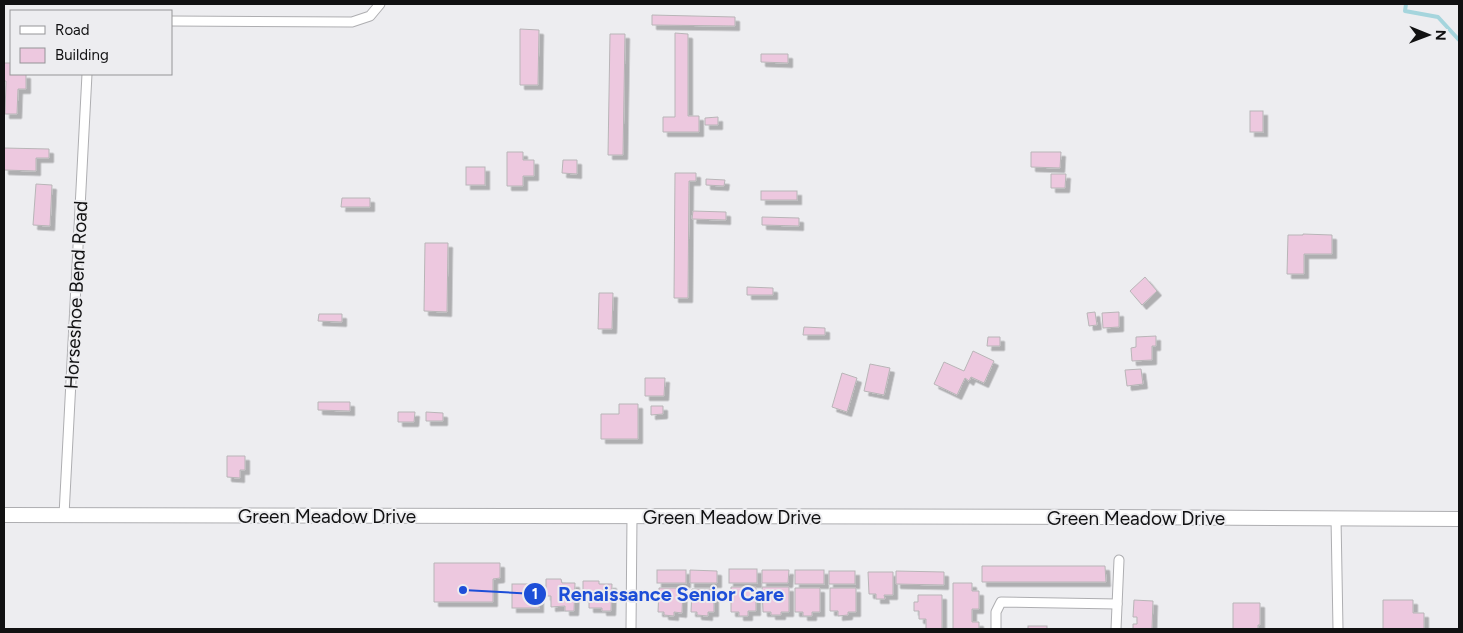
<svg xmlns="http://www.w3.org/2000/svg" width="1463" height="633" font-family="Figtree,sans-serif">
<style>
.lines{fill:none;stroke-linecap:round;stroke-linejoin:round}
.stream{stroke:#a5d5dd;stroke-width:4}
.building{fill:#edc8df;stroke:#b8b5b7;filter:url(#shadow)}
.minor-casing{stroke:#aeaeb1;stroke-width:11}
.secondary-casing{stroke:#aeaeb1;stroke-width:16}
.minor{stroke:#fff;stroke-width:9}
.secondary{stroke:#fff;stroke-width:14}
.labels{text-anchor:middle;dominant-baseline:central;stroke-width:4;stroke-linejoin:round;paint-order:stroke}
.street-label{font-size:19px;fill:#111112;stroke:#ededf0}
.leader{fill:none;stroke:#1d4ed8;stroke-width:2}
.callout-dot{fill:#1d4ed8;stroke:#ededf0;stroke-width:2}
.mark-label{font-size:15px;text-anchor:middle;font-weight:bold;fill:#fff}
.callout-label{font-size:20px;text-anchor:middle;font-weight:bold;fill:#1d4ed8;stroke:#ededf0;stroke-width:4;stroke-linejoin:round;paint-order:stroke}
</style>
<defs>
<filter id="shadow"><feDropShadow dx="4.5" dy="4.5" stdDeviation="0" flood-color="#0004"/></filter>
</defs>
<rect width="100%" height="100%" fill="#ededf0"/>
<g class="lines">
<polyline class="stream" points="1406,4 1405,11 1438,17 1459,40"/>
</g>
<g class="building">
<polygon points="652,15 735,17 735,26 652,25"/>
<polygon points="520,29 539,30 538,85 520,85"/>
<polygon points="675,33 688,34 688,116 699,116 699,132 663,132 663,117 675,117"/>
<polygon points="610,34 625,34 623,155 608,155"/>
<polygon points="761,54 788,54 788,63 761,62"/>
<polygon points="11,58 11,74 26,74 26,89 18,89 17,114 5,114 6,81 4,81 4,63 11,63"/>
<rect x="1250" y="111" width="13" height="21"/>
<polygon points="718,117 718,125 705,125 705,118"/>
<polygon points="4,148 49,149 49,158 36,158 36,171 4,170"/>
<polygon points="507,152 523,152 523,160 534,160 534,176 523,176 523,186 507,186"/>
<polygon points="1031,152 1061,152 1060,168 1031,167"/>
<polygon points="563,160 577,160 577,174 562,173"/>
<rect x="466" y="167" width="19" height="18"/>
<polygon points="675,173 696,173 696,181 689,181 688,298 674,298"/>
<polygon points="1051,174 1066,174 1065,188 1051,188"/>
<polygon points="706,179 725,180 724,186 706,185"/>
<polygon points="36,184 52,185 50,226 33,225"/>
<rect x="761" y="191" width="36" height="9"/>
<polygon points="342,198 370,198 370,207 341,207"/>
<polygon points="693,211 726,212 726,220 692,219"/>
<polygon points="762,217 799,218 799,226 762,225"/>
<polygon points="1303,234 1332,235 1332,254 1304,254 1304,274 1287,274 1288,235 1303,235"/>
<polygon points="425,243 448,243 447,312 424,311"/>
<polygon points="1145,277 1157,291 1142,305 1130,291"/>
<polygon points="747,287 773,288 773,295 747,295"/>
<polygon points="599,293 613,293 612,329 598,329"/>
<polygon points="1095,312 1097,325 1089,326 1087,313"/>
<polygon points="1119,312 1119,327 1103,328 1102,313"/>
<polygon points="319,314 342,314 342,322 318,321"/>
<polygon points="804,327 825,328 825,335 803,335"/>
<polygon points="1156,336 1156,346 1152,346 1152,360 1132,361 1131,348 1136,347 1136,337"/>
<polygon points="988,337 1000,337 1000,346 987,346"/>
<polygon points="973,351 994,361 984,383 971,377 969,381 965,378 957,395 934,384 944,362 964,371"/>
<polygon points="870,364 890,368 884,395 864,391"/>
<polygon points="1141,369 1143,384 1127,386 1125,370"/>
<polygon points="842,373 857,378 847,412 832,407"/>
<polygon points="645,378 665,378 664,396 645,396"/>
<polygon points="318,402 350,402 350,411 318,410"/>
<polygon points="619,404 638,404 638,439 601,439 601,414 619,414"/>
<polygon points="651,406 663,406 663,414 651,415"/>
<polygon points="398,412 415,412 414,422 398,422"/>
<polygon points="426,412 443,413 443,421 426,421"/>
<polygon points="227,456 245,456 245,470 240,470 240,478 227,477"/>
<polygon points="434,563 500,563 500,578 493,579 493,602 434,602"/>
<polygon points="982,566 1105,566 1106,582 982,582"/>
<rect x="729" y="569" width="28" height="14"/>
<rect x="657" y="570" width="29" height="13"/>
<polygon points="690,570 717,571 717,583 690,583"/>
<polygon points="762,570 789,570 788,583 762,583"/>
<rect x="795" y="570" width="29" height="14"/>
<rect x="829" y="571" width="26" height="13"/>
<polygon points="896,571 944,572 944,585 896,584"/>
<polygon points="868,572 893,572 893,595 884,595 885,599 876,599 876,594 869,594"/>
<polygon points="546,579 561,579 562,583 575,583 574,611 565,611 565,606 551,607 551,596 546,596"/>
<polygon points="583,581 599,581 599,584 612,584 611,611 602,611 602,608 589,608 589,598 583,597"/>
<polygon points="953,583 972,583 972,591 979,591 979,609 972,609 972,622 979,622 979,629 953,629"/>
<rect x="512" y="584" width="27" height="24"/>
<polygon points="731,587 756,587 756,611 748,611 748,616 739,616 739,612 731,612"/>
<polygon points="762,587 789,587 789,612 781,612 781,615 771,615 771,612 763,612"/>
<polygon points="659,588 683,588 682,613 674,612 674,616 664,615 664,612 658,612"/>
<polygon points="795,588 820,588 820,612 812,612 812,616 803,616 803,612 795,612"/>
<polygon points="830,588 856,588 856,612 848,612 848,615 838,616 838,611 830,611"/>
<polygon points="692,589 714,589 714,612 708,612 708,616 697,615 697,612 691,612"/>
<polygon points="918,595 942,595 942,629 926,629 926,619 919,619 919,611 914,611 914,602 918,602"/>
<polygon points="1134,600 1153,601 1152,629 1133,629 1133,624 1137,624 1137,617 1133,617"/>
<polygon points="1383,600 1413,600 1413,613 1424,613 1424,629 1383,629"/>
<polygon points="1233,603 1260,603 1260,625 1258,625 1258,629 1233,629"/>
<rect x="1028" y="626" width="19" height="3"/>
</g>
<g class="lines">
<g class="minor-casing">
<g id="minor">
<polyline points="171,21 352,22 370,16 380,4"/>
<polyline points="64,515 87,74"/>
<polyline points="1336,518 1338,629"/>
<polyline points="631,629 632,517"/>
<polyline points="996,629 996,612 1001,602 1117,604"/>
<polyline points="1116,629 1119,560"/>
</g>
</g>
<g class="secondary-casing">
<polyline id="secondary" points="4,515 1112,517 1459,519"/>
</g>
<use href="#minor" class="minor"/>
<use href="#secondary" class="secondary"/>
</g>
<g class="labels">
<g class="street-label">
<text transform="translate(76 295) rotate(-87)">Horseshoe Bend Road</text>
<text x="327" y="516">Green Meadow Drive</text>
<text x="732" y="517">Green Meadow Drive</text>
<text x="1136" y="518">Green Meadow Drive</text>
</g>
</g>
<path class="leader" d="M463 590L535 594"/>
<g class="callout-dot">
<circle cx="463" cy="590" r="5"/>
<circle cx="535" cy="594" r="12"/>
</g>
<g class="mark-label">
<text x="535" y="599">1</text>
</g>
<g class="callout-label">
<text x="671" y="601">Renaissance Senior Care</text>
</g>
<rect width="1463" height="633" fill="none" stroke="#111112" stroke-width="10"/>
<rect x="10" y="10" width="162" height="65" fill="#ededf0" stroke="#959597"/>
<rect x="20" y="26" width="25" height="8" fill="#ffffff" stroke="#959597"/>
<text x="55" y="35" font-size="15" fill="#111112">Road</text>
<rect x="20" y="48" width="25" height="15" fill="#edc8df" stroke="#959597"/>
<text x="55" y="60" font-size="15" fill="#111112">Building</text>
<g transform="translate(1428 35) rotate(91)" stroke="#ededf0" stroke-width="4" paint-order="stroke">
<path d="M0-4L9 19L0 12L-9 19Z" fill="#111112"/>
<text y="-8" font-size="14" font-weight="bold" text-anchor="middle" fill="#111112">N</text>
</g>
</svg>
